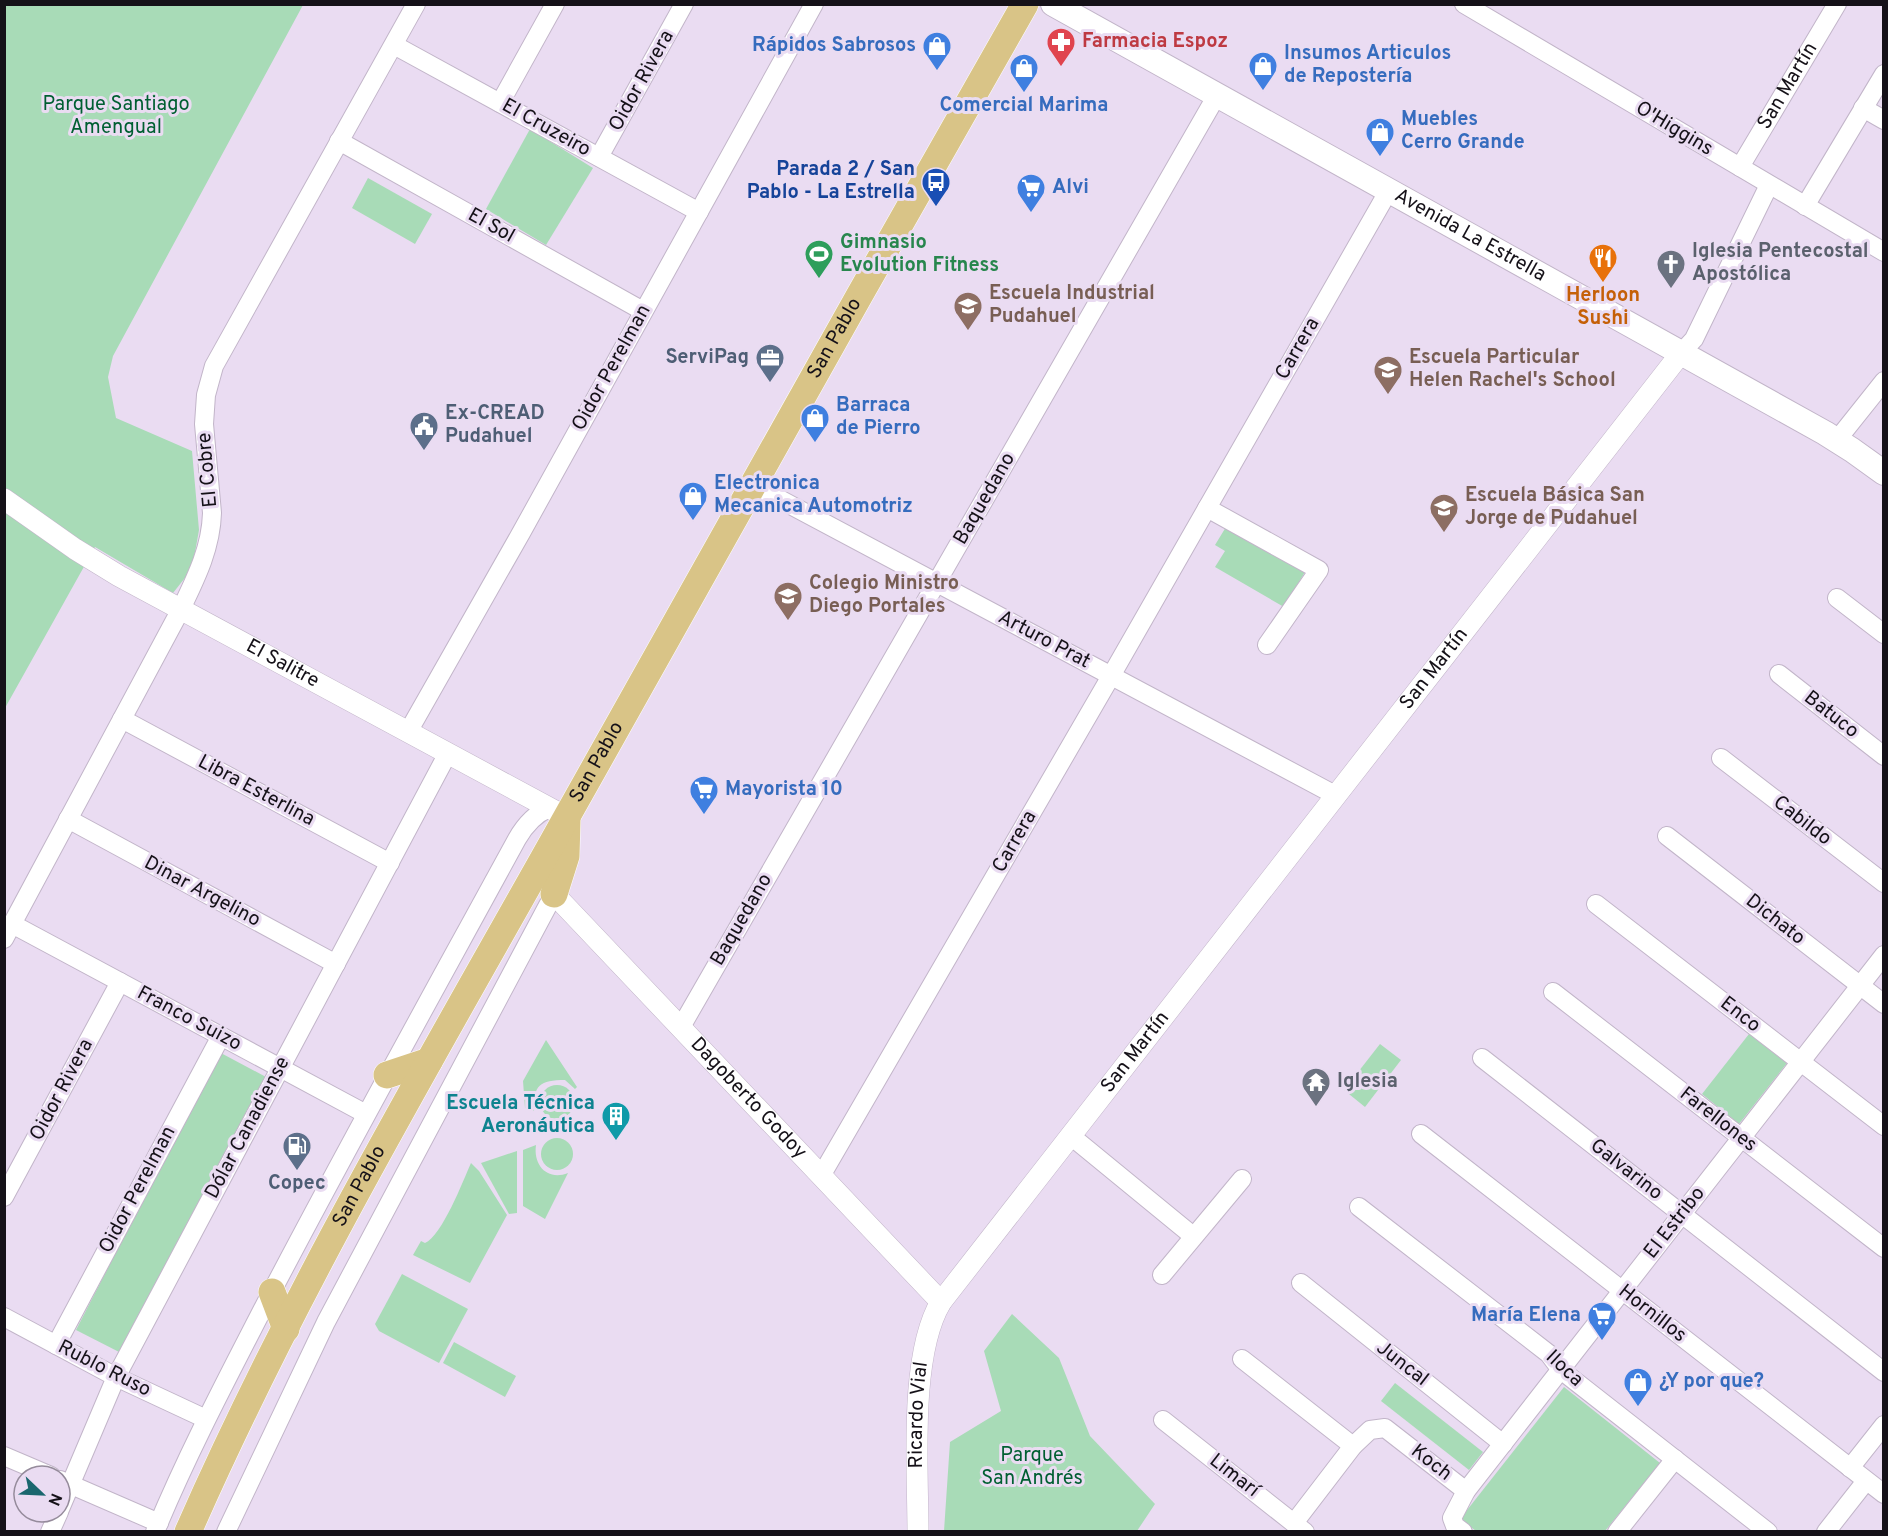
<svg xmlns="http://www.w3.org/2000/svg" width="1888" height="1536" font-family="Overpass,sans-serif">
<style>
.green{fill:#a8dbb7}
.lines{fill:none;stroke-linecap:round;stroke-linejoin:round}
.minor-casing{stroke:#c2b5c9;stroke-width:20}
.tertiary-casing{stroke:#c2b5c9;stroke-width:22}
.secondary-casing{stroke:#c2b5c9;stroke-width:26}
.primary-casing{stroke:#fff;stroke-width:28}
.minor{stroke:#fff;stroke-width:18}
.tertiary{stroke:#fff;stroke-width:21}
.secondary{stroke:#fff;stroke-width:24}
.primary{stroke:#d9c487;stroke-width:27}
.labels{text-anchor:middle;dominant-baseline:central;stroke-width:6;stroke-linejoin:round;paint-order:stroke}
.health-label{font-size:20px;font-weight:bold;fill:#be3a42;stroke:#eadcf2;text-anchor:start}
.shop-label{font-size:20px;font-weight:bold;fill:#366cbe;stroke:#eadcf2;text-anchor:start}
.street-label{font-size:20px;fill:#151118;stroke:#eadcf2}
.park-label{font-size:20px;fill:#005f32;stroke:#eadcf2}
.transit-label{font-size:20px;font-weight:bold;fill:#164399;stroke:#eadcf2;text-anchor:end}
.leisure-label{font-size:20px;font-weight:bold;fill:#27864d;stroke:#eadcf2;text-anchor:start}
.worship-label{font-size:20px;font-weight:bold;fill:#5b616d;stroke:#eadcf2;text-anchor:start}
.education-label{font-size:20px;font-weight:bold;fill:#785e54;stroke:#eadcf2;text-anchor:start}
.food-label{font-size:20px;font-weight:bold;fill:#c56008;stroke:#eadcf2}
.service-label{font-size:20px;font-weight:bold;fill:#4e5e75;stroke:#eadcf2;text-anchor:end}
.culture-label{font-size:20px;font-weight:bold;fill:#0d838f;stroke:#eadcf2;text-anchor:end}
</style>
<rect width="100%" height="100%" fill="#eadcf2"/>
<g class="green">
<polygon points="5,5 303,5 113,356 108,377 116,418 192,451 199,530 192,569 173,593 95,547 5,708"/>
<polygon points="530,129 593,168 546,245 486,209"/>
<polygon points="368,178 432,214 415,244 352,208"/>
<polygon points="1226,527 1305,572 1284,607 1215,567 1225,551 1215,545"/>
<polygon points="1749,1034 1787,1063 1739,1124 1702,1094"/>
<path d="M546 1040 577 1087 575 1089 565 1080C540 1080 533 1085 534 1111L525 1108 523 1081Z"/>
<polygon points="1380,1044 1401,1060 1365,1107 1344,1090"/>
<polygon points="219,1052 266,1077 123,1354 76,1330"/>
<circle cx="557" cy="1102" r="17"/>
<circle cx="557" cy="1154" r="16"/>
<path d="M536 1145C533 1166 548 1181 568 1173L545 1219 523 1206V1150Z"/>
<polygon points="517,1151 517,1213 509,1214 481,1163"/>
<path d="M471 1163 479 1171 507 1215 470 1283 413 1255 421 1241 425 1243C442 1236 463 1181 471 1163Z"/>
<polygon points="402,1274 468,1309 439,1363 379,1331 375,1324"/>
<polygon points="1012,1314 1059,1358 1090,1436 1155,1504 1137,1531 944,1531 950,1442 1001,1411 984,1351"/>
<polygon points="454,1342 516,1376 505,1397 443,1363"/>
<polygon points="1395,1383 1483,1452 1469,1470 1381,1401"/>
<polygon points="1564,1387 1660,1463 1605,1531 1476,1531 1460,1519"/>
</g>
<g class="lines">
<g class="minor-casing">
<g id="minor">
<polyline points="1464,4 1884,252"/>
<polyline points="394,45 699,212"/>
<polyline points="500,103 555,4"/>
<polyline points="1863,108 1884,120"/>
<polyline points="339,141 643,311"/>
<polyline points="599,157 684,4"/>
<path id="s1" d="M1740 167 1837 4"/>
<polyline points="1805,206 1884,74"/>
<polyline points="1681,353 1694,339 1769,185"/>
<polyline points="1837,440 1884,381"/>
<polyline points="753,485 1335,795"/>
<polyline points="1207,508 1319,570 1267,645"/>
<polyline points="1837,598 1884,634"/>
<polyline points="1779,674 1884,756"/>
<polyline points="122,719 390,863"/>
<polyline points="408,732 521,533 814,4"/>
<polyline points="1721,758 1884,883"/>
<polyline points="68,819 336,964"/>
<polyline points="1667,836 1884,1004"/>
<polyline points="1596,904 1884,1126"/>
<polyline points="12,924 366,1114"/>
<path d="M4 939 181 609C196 578 211 548 212 513L204 424 206 395 214 366 416 4"/>
<polyline points="1553,992 1884,1248"/>
<polyline points="681,1027 1217,95"/>
<polyline points="1482,1058 1884,1372"/>
<polyline points="1421,1134 1884,1494"/>
<polyline points="1071,1136 1193,1236"/>
<polyline points="821,1176 1111,676 1389,190"/>
<polyline points="4,1197 120,982"/>
<polyline points="1359,1207 1549,1354 1561,1370 1768,1532"/>
<polyline points="1162,1275 1242,1179"/>
<polyline points="1301,1283 1503,1444"/>
<polyline points="4,1317 116,1377 206,1419"/>
<polyline points="56,1345 221,1036"/>
<polyline points="1242,1359 1353,1446"/>
<polyline points="1163,1420 1305,1532"/>
<polyline points="4,1456 51,1476"/>
<polyline points="1850,1468 1884,1425"/>
<polyline points="60,1480 159,1523"/>
<polyline points="60,1509 116,1377 448,753"/>
<polyline points="1294,1523 1353,1446 1370,1430 1385,1428 1466,1491"/>
<polyline points="50,1532 59,1512"/>
<path d="M155 1532C189 1450 230 1373 270 1295 350 1142 434 991 517 839 525 825 535 814 549 808"/>
<polyline points="226,1532 326,1322 554,894"/>
<polyline points="1463,1532 1455,1526 1452,1518 1466,1491 1884,955"/>
<polyline points="1617,1532 1675,1459"/>
<polyline points="1826,1532 1866,1481"/>
</g>
</g>
<g class="tertiary-casing">
<g id="tertiary">
<path id="s2" d="M4 499 75 549 119 576 566 817"/>
<path id="s3" d="M554 894 941 1302"/>
<path id="s4" d="M918 1532C918 1469 909 1355 941 1302L1681 353"/>
</g>
</g>
<g class="secondary-casing">
<g id="secondary">
<path id="s5" d="M1053 4 1825 433 1852 450 1884 473"/>
</g>
</g>
<g class="primary-casing">
<g id="primary">
<polyline points="554,894 566,856 567,821"/>
<polyline points="387,1075 429,1061"/>
<polyline points="272,1292 286,1329"/>
<path id="s6" d="M188 1532C296 1286 434 1054 565 820 717 548 870 275 1025 4"/>
</g>
</g>
<use href="#minor" class="minor"/>
<use href="#tertiary" class="tertiary"/>
<use href="#secondary" class="secondary"/>
<use href="#primary" class="primary"/>
</g>
<defs>
<g id="pharmacy-pin" transform="scale(1.5)"><path d="M0 17L-7.5 6A9.5 9.5 0 1 1 7.5 6Z" fill="#e0444e" stroke="#eadcf2"/><path d="M-2-6h4v4h4v4h-4v4h-4v-4h-4v-4h4Z" fill="#fff"/></g>
<g id="shop-pin" transform="scale(1.5)"><path d="M0 17L-7.5 6A9.5 9.5 0 1 1 7.5 6Z" fill="#3f7fe0" stroke="#eadcf2"/><path d="M-5-2.5h2.3a2.7 3.5 0 0 1 5.4 0H5L5.5 6h-11ZM-1.5-2.5h3a1.5 2.3 0 0 0-3 0Z" fill="#fff"/></g>
<g id="bus-pin" transform="scale(1.5)"><path d="M0 17L-7.5 6A9.5 9.5 0 1 1 7.5 6Z" fill="#1a4fb4" stroke="#eadcf2"/><path d="M-5-6H5V4H4V6H2V4H-2V6H-4V4H-5ZM-3.5-4V0h7V-4ZM-3.5 1.2v1.5H-2V1.2ZM2 1.2v1.5H3.5V1.2Z" fill="#fff"/></g>
<g id="supermarket-pin" transform="scale(1.5)"><path d="M0 17L-7.5 6A9.5 9.5 0 1 1 7.5 6Z" fill="#3f7fe0" stroke="#eadcf2"/><path d="M-6-5.5h2.5l.6 2H6L4.5 2H-2.5L-4.4-4H-6ZM-1.5 3.2a1.3 1.3 0 1 0 .1 0ZM3 3.2a1.3 1.3 0 1 0 .1 0Z" fill="#fff"/></g>
<g id="stadium-pin" transform="scale(1.5)"><path d="M0 17L-7.5 6A9.5 9.5 0 1 1 7.5 6Z" fill="#2e9e5b" stroke="#eadcf2"/><path d="M0-5a6.5 5 0 1 0 0 10a6.5 5 0 1 0 0-10ZM-3.5-1.8h7v3.6h-7Z" fill="#fff"/></g>
<g id="restaurant-pin" transform="scale(1.5)"><path d="M0 17L-7.5 6A9.5 9.5 0 1 1 7.5 6Z" fill="#e8710a" stroke="#eadcf2"/><path d="M-5-6h1v4h1v-4h1v4h1v-4h1v5L-1.5 .5V6h-2V.5L-5-1ZM5-6V6H3V1.5H1.5Q1.5-4 5-6Z" fill="#fff"/></g>
<g id="church-pin" transform="scale(1.5)"><path d="M0 17L-7.5 6A9.5 9.5 0 1 1 7.5 6Z" fill="#6b7280" stroke="#eadcf2"/><path d="M-1.2-6h2.4v3.5h3.3v2.4h-3.3V6h-2.4V-.1h-3.3v-2.4h3.3Z" fill="#fff"/></g>
<g id="school-pin" transform="scale(1.5)"><path d="M0 17L-7.5 6A9.5 9.5 0 1 1 7.5 6Z" fill="#8d6e63" stroke="#eadcf2"/><path d="M0-5L7-2L0 1L-7-2ZM-4 1L0 2.5L4 1V4Q0 6-4 4Z" fill="#fff"/></g>
<g id="office-pin" transform="scale(1.5)"><path d="M0 17L-7.5 6A9.5 9.5 0 1 1 7.5 6Z" fill="#5c6f8a" stroke="#eadcf2"/><path d="M-6-3h4V-5.5h4V-3h4V5H-6ZM-1-4.5V-3h2v-1.5ZM-6 0V1H6V0Z" fill="#fff"/></g>
<g id="civic-pin" transform="scale(1.5)"><path d="M0 17L-7.5 6A9.5 9.5 0 1 1 7.5 6Z" fill="#5c6f8a" stroke="#eadcf2"/><path d="M-.6-6.5H3V-4.5H.6V-3L4-1V1h2V6H-6V1h2V-1L-.6-3ZM-1.2 2.5V6h2.4V2.5Z" fill="#fff"/></g>
<g id="temple-pin" transform="scale(1.5)"><path d="M0 17L-7.5 6A9.5 9.5 0 1 1 7.5 6Z" fill="#6b7280" stroke="#eadcf2"/><path d="M0-6L5-2H3V0L6.5 2.5H4V6H1.5V3h-3V6H-4V2.5H-6.5L-3 0V-2H-5Z" fill="#fff"/></g>
<g id="building-pin" transform="scale(1.5)"><path d="M0 17L-7.5 6A9.5 9.5 0 1 1 7.5 6Z" fill="#0f9aa8" stroke="#eadcf2"/><path d="M-4-6H4V6H1V3H-1V6H-4ZM-2.5-4.3h1.7v1.8h-1.7ZM.8-4.3h1.7v1.8H.8ZM-2.5-1h1.7V.8h-1.7ZM.8-1h1.7V.8H.8Z" fill="#fff"/></g>
<g id="fuel-pin" transform="scale(1.5)"><path d="M0 17L-7.5 6A9.5 9.5 0 1 1 7.5 6Z" fill="#5c6f8a" stroke="#eadcf2"/><path d="M-5.5-6h7V0h2V4h1.3V-2.5L3-4.5l.8-.8L6-3V5H2.5V1h-1V6h-7ZM-4.2-4.7v3.2H.2V-4.7Z" fill="#fff"/></g>
</defs>
<g fill-rule="evenodd">
<use href="#pharmacy-pin" x="1061" y="42"/>
<use href="#shop-pin" x="937" y="46"/>
<use href="#shop-pin" x="1263" y="66"/>
<use href="#shop-pin" x="1024" y="68"/>
<use href="#shop-pin" x="1380" y="132"/>
<use href="#bus-pin" x="936" y="182"/>
<use href="#supermarket-pin" x="1031" y="188"/>
<use href="#stadium-pin" x="819" y="254"/>
<use href="#restaurant-pin" x="1603" y="258"/>
<use href="#church-pin" x="1671" y="264"/>
<use href="#school-pin" x="968" y="306"/>
<use href="#office-pin" x="770" y="358"/>
<use href="#school-pin" x="1388" y="370"/>
<use href="#shop-pin" x="815" y="418"/>
<use href="#civic-pin" x="424" y="426"/>
<use href="#shop-pin" x="693" y="496"/>
<use href="#school-pin" x="1444" y="508"/>
<use href="#school-pin" x="788" y="596"/>
<use href="#supermarket-pin" x="704" y="790"/>
<use href="#temple-pin" x="1316" y="1082"/>
<use href="#building-pin" x="616" y="1116"/>
<use href="#fuel-pin" x="297" y="1146"/>
<use href="#supermarket-pin" x="1602" y="1316"/>
<use href="#shop-pin" x="1638" y="1382"/>
</g>
<g class="labels">
<g class="health-label">
<text x="1082" y="42">Farmacia Espoz</text>
</g>
<g class="shop-label">
<text x="916" y="46" text-anchor="end">Rápidos Sabrosos</text>
<text x="1284" y="54">Insumos Articulos<tspan x="1284" dy="23">de Repostería</tspan></text>
<text x="1024" y="106" text-anchor="middle">Comercial Marima</text>
<text x="1401" y="120">Muebles<tspan x="1401" dy="23">Cerro Grande</tspan></text>
<text x="1052" y="188">Alvi</text>
<text x="836" y="406">Barraca<tspan x="836" dy="23">de Pierro</tspan></text>
<text x="714" y="484">Electronica<tspan x="714" dy="23">Mecanica Automotriz</tspan></text>
<text x="725" y="790">Mayorista 10</text>
<text x="1581" y="1316" text-anchor="end">María Elena</text>
<text x="1659" y="1382">¿Y por que?</text>
</g>
<g class="street-label">
<text transform="translate(642 81) rotate(-61)">Oidor Rivera</text>
<text stroke="none"><textPath href="#s1" startOffset="94">San Martín</textPath></text>
<text transform="translate(546 128) rotate(29)">El Cruzeiro</text>
<text transform="translate(1674 129) rotate(31)">O'Higgins</text>
<text transform="translate(491 226) rotate(29)">El Sol</text>
<text stroke="none"><textPath href="#s5" startOffset="477">Avenida La Estrella</textPath></text>
<text stroke="none"><textPath href="#s6" startOffset="1358">San Pablo</textPath></text>
<text transform="translate(1298 349) rotate(-60)">Carrera</text>
<text transform="translate(612 368) rotate(-61)">Oidor Perelman</text>
<text transform="translate(208 470) rotate(-95)">El Cobre</text>
<text transform="translate(985 499) rotate(-60)">Baquedano</text>
<text transform="translate(1044 640) rotate(28)">Arturo Prat</text>
<text stroke="none"><textPath href="#s2" startOffset="324">El Salitre</textPath></text>
<text stroke="none"><textPath href="#s4" startOffset="1036">San Martín</textPath></text>
<text transform="translate(1831 715) rotate(38)">Batuco</text>
<text stroke="none"><textPath href="#s6" startOffset="872">San Pablo</textPath></text>
<text transform="translate(256 791) rotate(28)">Libra Esterlina</text>
<text transform="translate(1802 821) rotate(38)">Cabildo</text>
<text transform="translate(1015 842) rotate(-60)">Carrera</text>
<text transform="translate(202 892) rotate(28)">Dinar Argelino</text>
<text transform="translate(742 920) rotate(-60)">Baquedano</text>
<text transform="translate(1775 920) rotate(38)">Dichato</text>
<text transform="translate(1740 1015) rotate(38)">Enco</text>
<text transform="translate(189 1019) rotate(28)">Franco Suizo</text>
<text stroke="none"><textPath href="#s4" startOffset="550">San Martín</textPath></text>
<text transform="translate(62 1090) rotate(-62)">Oidor Rivera</text>
<text stroke="none"><textPath href="#s3" startOffset="282">Dagoberto Godoy</textPath></text>
<text transform="translate(1718 1120) rotate(38)">Farellones</text>
<text transform="translate(248 1128) rotate(-62)">Dólar Canadiense</text>
<text transform="translate(1626 1170) rotate(38)">Galvarino</text>
<text stroke="none"><textPath href="#s6" startOffset="386">San Pablo</textPath></text>
<text transform="translate(138 1190) rotate(-62)">Oidor Perelman</text>
<text transform="translate(1675 1223) rotate(-52)">El Estribo</text>
<text transform="translate(1652 1314) rotate(38)">Hornillos</text>
<text transform="translate(1402 1364) rotate(38)">Juncal</text>
<text transform="translate(104 1369) rotate(27)">Rublo Ruso</text>
<text transform="translate(1564 1369) rotate(43)">Iloca</text>
<text stroke="none"><textPath href="#s4" startOffset="117">Ricardo Vial</textPath></text>
<text transform="translate(1431 1463) rotate(38)">Koch</text>
<text transform="translate(1234 1476) rotate(38)">Limarí</text>
</g>
<g class="park-label">
<text x="116" y="105">Parque Santiago<tspan x="116" dy="23">Amengual</tspan></text>
<text x="1032" y="1456">Parque<tspan x="1032" dy="23">San Andrés</tspan></text>
</g>
<g class="transit-label">
<text x="915" y="170">Parada 2 / San<tspan x="915" dy="23">Pablo - La Estrella</tspan></text>
</g>
<g class="leisure-label">
<text x="840" y="243">Gimnasio<tspan x="840" dy="23">Evolution Fitness</tspan></text>
</g>
<g class="worship-label">
<text x="1692" y="252">Iglesia Pentecostal<tspan x="1692" dy="23">Apostólica</tspan></text>
<text x="1337" y="1082">Iglesia</text>
</g>
<g class="education-label">
<text x="989" y="294">Escuela Industrial<tspan x="989" dy="23">Pudahuel</tspan></text>
<text x="1409" y="358">Escuela Particular<tspan x="1409" dy="23">Helen Rachel's School</tspan></text>
<text x="1465" y="496">Escuela Básica San<tspan x="1465" dy="23">Jorge de Pudahuel</tspan></text>
<text x="809" y="584">Colegio Ministro<tspan x="809" dy="23">Diego Portales</tspan></text>
</g>
<g class="food-label">
<text x="1603" y="296">Herloon<tspan x="1603" dy="23">Sushi</tspan></text>
</g>
<g class="service-label">
<text x="749" y="358">ServiPag</text>
<text x="445" y="414" text-anchor="start">Ex-CREAD<tspan x="445" dy="23">Pudahuel</tspan></text>
<text x="297" y="1184" text-anchor="middle">Copec</text>
</g>
<g class="culture-label">
<text x="595" y="1104">Escuela Técnica<tspan x="595" dy="23">Aeronáutica</tspan></text>
</g>
</g>
<rect width="1888" height="1536" fill="none" stroke="#151118" stroke-width="12"/>
<g transform="translate(42 1494) rotate(113)"><circle r="28" fill="#eadcf2" stroke="#958b9b" stroke-width="1.5"/>
<path d="M0-4.5L10 22L0 15L-10 22Z" fill="#1a676e"/>
<text y="-9" font-size="16" font-weight="bold" text-anchor="middle" fill="#151118">N</text>
</g>
</svg>
